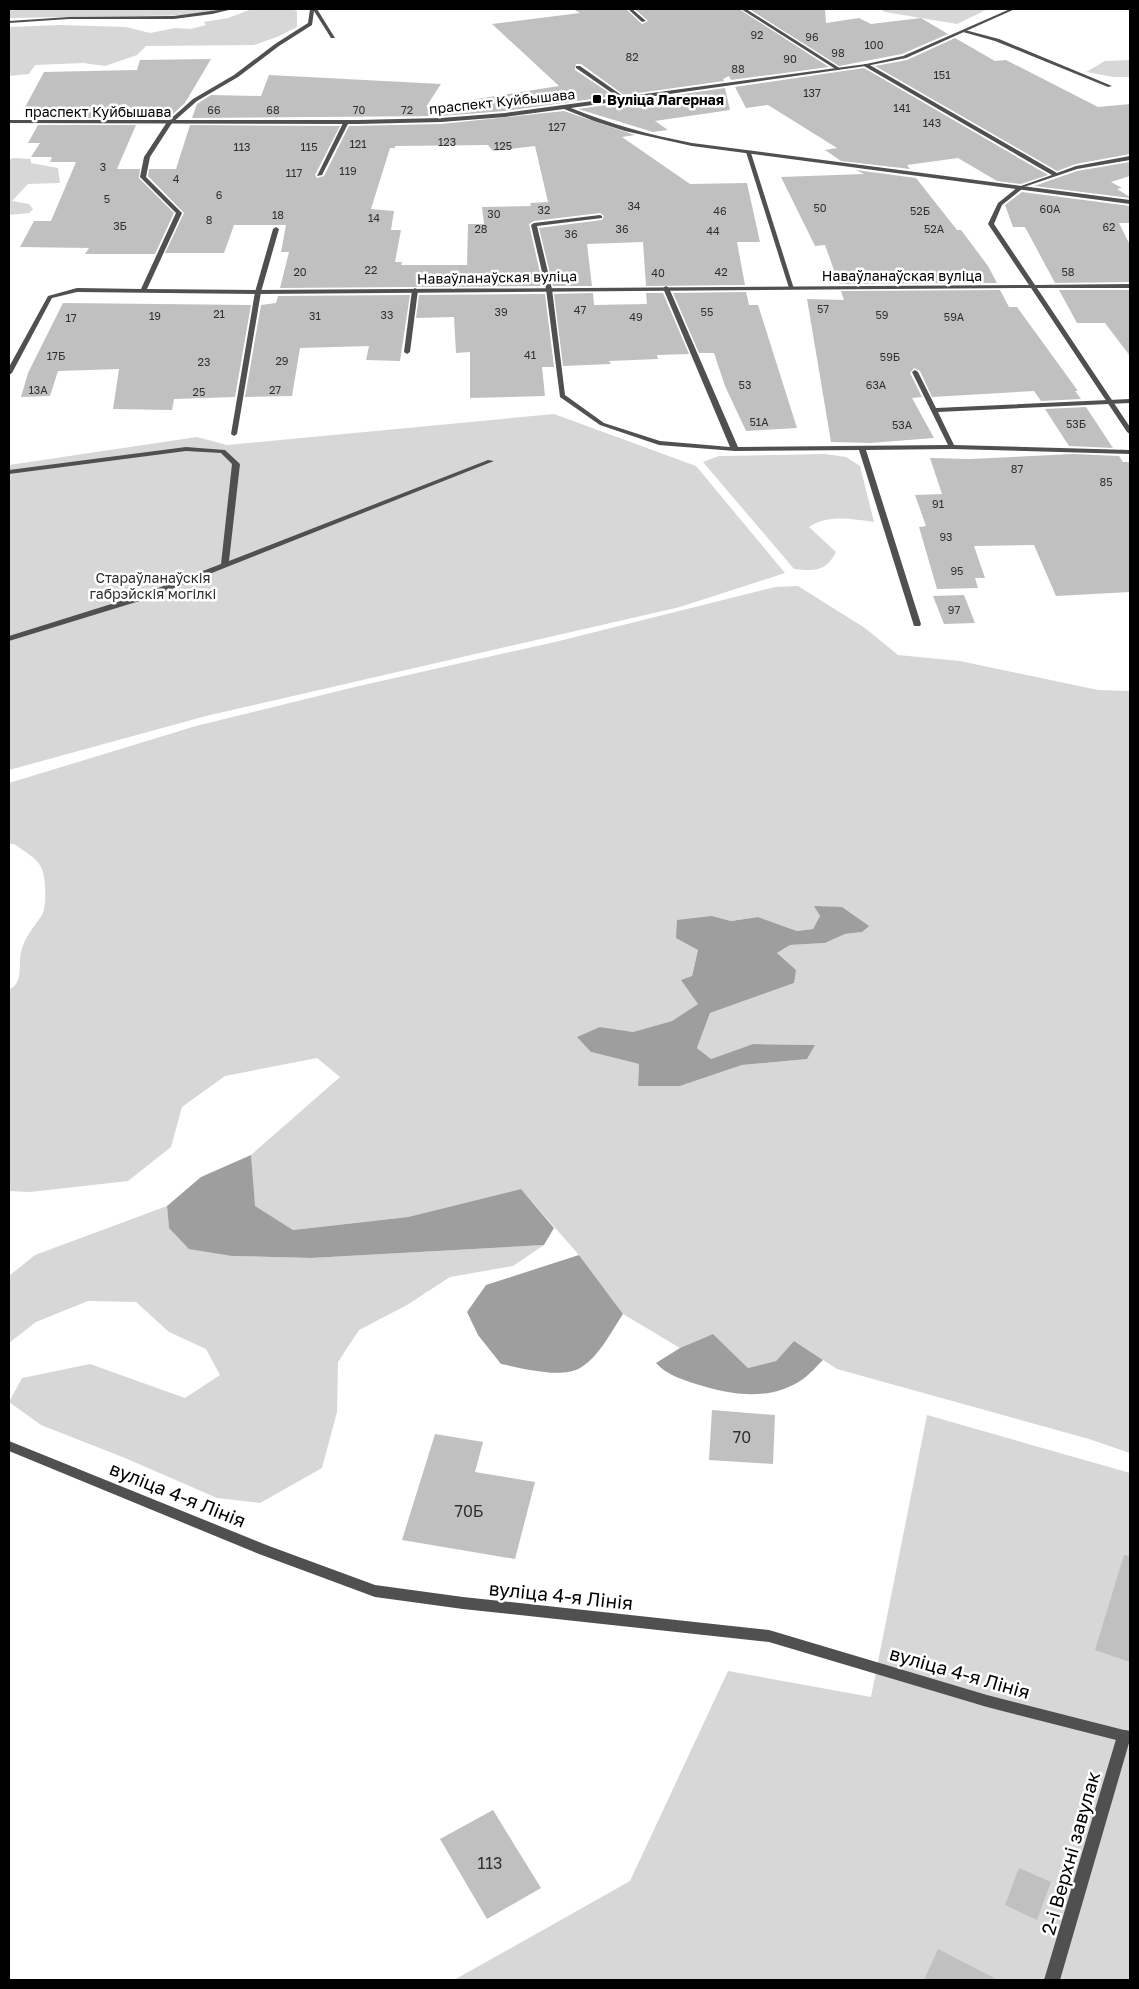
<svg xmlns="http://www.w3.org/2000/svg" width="1139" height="1989" font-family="'Golos Text',sans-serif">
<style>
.green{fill:#d7d7d7;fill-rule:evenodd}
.water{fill:#9e9e9e}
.building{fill:#c0c0c0;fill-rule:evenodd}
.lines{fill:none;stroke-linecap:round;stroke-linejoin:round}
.service{fill:#505050;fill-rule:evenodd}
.minor{fill:#505050;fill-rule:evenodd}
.tertiary{fill:#505050;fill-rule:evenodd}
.poi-dot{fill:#000;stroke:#fff;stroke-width:2}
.labels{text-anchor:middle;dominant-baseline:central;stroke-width:5;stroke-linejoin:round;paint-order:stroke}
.far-number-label{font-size:11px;fill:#303030}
.far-poi-label{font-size:14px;font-weight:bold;fill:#000;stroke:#fff;text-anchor:start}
.far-street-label{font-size:14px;fill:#000;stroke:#fff}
.far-park-label{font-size:14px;fill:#2e2e2e;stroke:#fff}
.near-number-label{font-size:16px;fill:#303030}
.near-street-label{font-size:19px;fill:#000;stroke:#fff}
</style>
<rect width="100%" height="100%" fill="#fff"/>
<g class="green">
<polygon points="9,9 223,9 203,15 9,18"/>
<polygon points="252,9 291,9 297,11 297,27 277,37 254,45 146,46 137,55 105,66 83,63 35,65 29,74 9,76 9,27 60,25 126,27 150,33 175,28 191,29 206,25 204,22 228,18"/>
<polygon points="880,9 988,9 957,24 885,12"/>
<polygon points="1130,60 1130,77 1114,77 1086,72 1105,61"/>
<polygon points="14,158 31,159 31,163 58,168 60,183 28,184 12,201 29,204 33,209 29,213 9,215 9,159"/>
<polygon points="554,414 696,466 785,573 680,607 206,716 9,770 9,465 197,437 227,445"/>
<path d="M825 454 846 457 860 466 874 522C852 519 828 514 809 527L836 552C826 572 814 571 794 569L703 462 719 456Z"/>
<path d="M798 586 865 628 898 655 960 661 1098 690 1130 691V1453L1089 1439 837 1369 794 1341 776 1361 748 1368 713 1334 680 1348 623 1314 579 1255 521 1189 408 1217 293 1230 254 1206 251 1155 340 1077 317 1058 225 1076 182 1107 171 1147 128 1181 30 1192 9 1191V989C24 984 18 964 21 952 24 938 34 927 42 915 47 907 46 876 41 867 37 858 22 850 14 844H9V783L196 726 359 686 555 642 775 587ZM815 907 862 932 845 934 825 943 790 945 777 953 794 983 710 1013 697 1048 711 1059 753 1044 814 1045 807 1059 742 1065 680 1086H638L639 1064 591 1052 600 1027 633 1032 672 1021 698 1004 692 976 698 950 712 916 731 921 758 917 797 931 813 929 820 916Z"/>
<polygon points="167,1206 169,1228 232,1256 311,1258 544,1245 513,1266 450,1277 407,1305 359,1330 338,1362 337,1412 322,1468 260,1503 217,1498 125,1458 41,1425 9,1402 22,1378 90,1364 185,1398 220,1375 206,1349 169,1332 136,1302 88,1301 36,1322 9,1343 9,1276 35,1255"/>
<polygon points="927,1415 1130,1473 1130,1980 454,1980 630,1881 728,1671 871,1697"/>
</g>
<g class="water">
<polygon points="814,906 842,907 869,926 862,932 845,934 825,943 790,945 777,953 796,970 794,983 710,1013 697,1048 711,1059 753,1044 815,1045 807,1059 742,1065 680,1086 638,1086 639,1064 591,1052 577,1037 600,1027 633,1032 672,1021 698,1004 681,980 692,976 698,950 676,938 677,920 712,916 731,921 758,917 797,931 813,929 820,916"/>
<polygon points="251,1155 255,1206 293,1230 408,1217 521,1189 554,1228 544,1245 311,1258 232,1256 189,1249 169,1228 167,1206 201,1177"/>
<path d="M579 1255 623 1314C611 1332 599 1357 580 1368 561 1379 522 1368 501 1364L478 1335 467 1312 486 1285Z"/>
<path d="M713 1334 748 1368 776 1361 794 1341 823 1360C817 1366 810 1374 803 1379 770 1402 731 1395 696 1384 681 1379 667 1375 656 1363L680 1348Z"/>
</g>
<g class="building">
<polygon points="573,9 626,9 642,24 648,21 635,9 739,9 829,67 731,80 729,76 723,79 724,81 624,95 581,64 576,64 575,70 614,96 505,111 441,116 192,118 197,104 211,95 261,96 269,75 441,84 426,107 559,86 492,24 580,13"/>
<polygon points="749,9 825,9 826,23 859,18 871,24 921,18 948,34 902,54 839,66"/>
<polygon points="955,38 995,61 1006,60 1098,107 1130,104 1130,154 1076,164 1057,171 875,66 907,60"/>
<polygon points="211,59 185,103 173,114 142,113 140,118 41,118 45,111 23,111 44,72 137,70 140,60"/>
<polygon points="864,68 1048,175 1021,184 997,181 958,158 907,165 910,169 841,161 825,150 837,148 768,105 746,108 735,87"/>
<polygon points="725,88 730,110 655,121 668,130 653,132 578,109"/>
<path d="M564 111 635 135 622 137 690 184 747 183 760 242H737L745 285 646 286 643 242 587 244 592 286H553L539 228 602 220 604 216 600 213 534 221 529 224 543 286 280 288 289 252H281L286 225H234L224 253H165L184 213 148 176 149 169H176L190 125 340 126 315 175 317 178 324 176 349 126 441 124ZM488 145 493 151 535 146 548 202 530 203 531 206 482 207 484 224H468L467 265H401L402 262H395L401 230H391L394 211 371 209 390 148H395V146Z"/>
<polygon points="38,125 136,125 117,169 140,169 139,178 174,213 155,254 85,254 89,248 20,247 34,221 51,221 76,162 50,162 52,157 31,157 40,143 28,143"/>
<polygon points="1130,162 1130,176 1111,182 1122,188 1117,189 1130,197 1130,198 1034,186 1077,171"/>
<polygon points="856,170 916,178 957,230 961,230 988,266 997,283 839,284 825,245 815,246 781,177 864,174"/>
<polygon points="1022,192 1130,206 1130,223 1119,223 1130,245 1130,282 1055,283 1025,227 1013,227 1005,205"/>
<polygon points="1000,290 1009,307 1017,307 1078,391 1075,391 1081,399 1041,401 1034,391 932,397 920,371 914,368 910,373 922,397 912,398 934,438 870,443 831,442 807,299 844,300 841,291"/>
<polygon points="1059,290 1130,290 1130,356 1105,323 1077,323"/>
<polygon points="746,292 749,305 758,305 797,428 746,431 725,386 714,353 699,353 673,293"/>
<polygon points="593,293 594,305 647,304 646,293 663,293 689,354 657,355 658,359 609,361 611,364 563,366 554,294"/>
<polygon points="545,294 554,367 542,367 545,396 470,398 470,352 456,353 454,317 416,318 419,295"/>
<polygon points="410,295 400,361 366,360 369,346 300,348 292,396 245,397 261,305 276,303 278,296"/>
<polygon points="63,303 251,305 235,397 174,399 172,410 113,409 119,369 58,371 50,396 21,397 28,373"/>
<polygon points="1086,407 1113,448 1069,446 1045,409"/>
<polygon points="1074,454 1119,456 1123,462 1130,462 1130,592 1056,596 1034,545 974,546 985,578 975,578 978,588 937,589 919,527 926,526 915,495 942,494 930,458 970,459"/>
<polygon points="964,595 975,623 944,624 933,596"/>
<polygon points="712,1410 775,1415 773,1464 709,1460"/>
<polygon points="435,1434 483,1442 475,1472 535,1482 515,1559 402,1540"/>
<polygon points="1124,1555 1130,1556 1130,1662 1095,1650"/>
<polygon points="493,1810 541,1888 487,1919 440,1839"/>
<polygon points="1019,1868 1051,1882 1037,1920 1005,1905"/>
<polygon points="938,1949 998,1980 924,1980"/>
</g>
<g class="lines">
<g class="service">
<polygon points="310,9 317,9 335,38 331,38 314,11 312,25 279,46 238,77 197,101 171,124 167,124 167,122 193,99 234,75 275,44 308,23"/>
<polygon points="628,9 632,9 646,21 642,22"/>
<polygon points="741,9 746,9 841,69 837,70"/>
<polygon points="965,30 999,39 1112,86 1108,87 995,41 963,32"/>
<polygon points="864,64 868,64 1057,173 1076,166 1130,156 1130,160 1077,169 1018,189 1018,187 1052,175 864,66"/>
<polygon points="576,66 580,66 627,99 622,100 576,68"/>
<polygon points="344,121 349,122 322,175 317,176"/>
<polygon points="746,152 751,153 794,289 789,288"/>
<polygon points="600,215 602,216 602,218 537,226 552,289 565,395 604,423 660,441 730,447 663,288 666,286 669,288 738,447 948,445 912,372 915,370 918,372 936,408 1130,399 1130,403 938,412 954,445 1130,450 1130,454 952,449 866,450 921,624 920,626 914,626 859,450 735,451 659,445 600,425 560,397 546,289 531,225 534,223"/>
<polygon points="276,227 279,229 261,292 237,434 234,436 231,434 255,292 273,229"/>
<polygon points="415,288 418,290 410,352 407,354 404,352 412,290"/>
<polygon points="186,447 225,450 240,464 229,561 488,460 494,461 146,599 9,641 9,636 140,595 221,564 232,464 221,453 186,451 9,474 9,470"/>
<polygon points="1124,1730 1130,1731 1130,1743 1129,1743 1060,1980 1044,1980 1117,1736 1119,1731"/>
</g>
<g class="minor">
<polygon points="226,9 233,9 212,14 174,19 69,19 9,23 9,21 69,17 174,16"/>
<polygon points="167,122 172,123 150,157 146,177 182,213 147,289 258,290 1029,285 988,224 998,203 1018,187 1022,187 1022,189 1002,205 994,224 1035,285 1130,284 1130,288 1037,288 1130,427 1130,434 1127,432 1031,288 258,294 77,292 52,298 12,373 9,375 9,367 48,296 77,288 141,289 176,213 140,177 144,157"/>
<polygon points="9,1441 269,1546 375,1585 463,1597 769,1630 987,1695 1124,1730 1129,1731 1130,1734 1129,1741 1124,1742 987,1707 769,1642 463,1609 375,1597 259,1554 9,1451"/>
</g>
<path class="tertiary" d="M1010 9H1015L906 58 866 66 571 108C610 124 650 135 692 143L1130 200V204L692 146 625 131 594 121 564 109 505 117 441 122 358 124 9 123V120H358L441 118 505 113 866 64 903 56Z"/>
</g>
<rect class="poi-dot" x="592" y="94" width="10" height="10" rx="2.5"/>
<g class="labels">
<g class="far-number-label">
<text x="757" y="34">92</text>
<text x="812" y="36">96</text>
<text x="874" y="44">100</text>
<text x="838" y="52">98</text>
<text x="632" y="56">82</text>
<text x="790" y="58">90</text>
<text x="738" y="68">88</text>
<text x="942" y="74">151</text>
<text x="812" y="92">137</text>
<text x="902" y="107">141</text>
<text x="214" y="109">66</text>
<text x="273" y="109">68</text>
<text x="359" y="109">70</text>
<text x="407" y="109">72</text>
<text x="932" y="122">143</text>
<text x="557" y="126">127</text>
<text x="447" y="141">123</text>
<text x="358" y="143">121</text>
<text x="503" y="145">125</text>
<text x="242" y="146">113</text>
<text x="309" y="146">115</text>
<text x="103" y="166">3</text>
<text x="348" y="170">119</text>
<text x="294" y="172">117</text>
<text x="176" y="178">4</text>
<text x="219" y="194">6</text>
<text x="107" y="198">5</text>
<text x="634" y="205">34</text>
<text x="820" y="207">50</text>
<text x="1050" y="208">60А</text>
<text x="544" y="209">32</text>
<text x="720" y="210">46</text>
<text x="920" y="210">52Б</text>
<text x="494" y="213">30</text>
<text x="278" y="214">18</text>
<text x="374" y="217">14</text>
<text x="209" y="219">8</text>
<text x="120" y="225">3Б</text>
<text x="1109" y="226">62</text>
<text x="481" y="228">28</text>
<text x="622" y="228">36</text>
<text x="934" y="228">52А</text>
<text x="713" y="230">44</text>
<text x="571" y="233">36</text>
<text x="371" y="269">22</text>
<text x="300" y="271">20</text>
<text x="721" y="271">42</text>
<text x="1068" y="271">58</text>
<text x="658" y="272">40</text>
<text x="823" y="308">57</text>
<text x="580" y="309">47</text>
<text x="501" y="311">39</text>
<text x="707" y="311">55</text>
<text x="219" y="313">21</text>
<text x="387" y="314">33</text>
<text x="882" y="314">59</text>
<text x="155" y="315">19</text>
<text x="315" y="315">31</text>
<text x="636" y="316">49</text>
<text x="954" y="316">59А</text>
<text x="71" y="317">17</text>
<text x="530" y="354">41</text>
<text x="56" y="355">17Б</text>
<text x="890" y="356">59Б</text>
<text x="282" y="360">29</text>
<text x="204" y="361">23</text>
<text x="745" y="384">53</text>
<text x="876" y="384">63А</text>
<text x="38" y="389">13А</text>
<text x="275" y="389">27</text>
<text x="199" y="391">25</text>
<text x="759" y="421">51А</text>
<text x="1076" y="423">53Б</text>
<text x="902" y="424">53А</text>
<text x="1017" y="468">87</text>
<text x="1106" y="481">85</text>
<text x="938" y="503">91</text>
<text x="946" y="536">93</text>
<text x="957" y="570">95</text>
<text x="954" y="609">97</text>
</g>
<g class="far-poi-label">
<text x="607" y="99">Вуліца Лагерная</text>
</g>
<g class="far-street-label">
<text transform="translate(502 101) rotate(-6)">праспект Куйбышава</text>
<text x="98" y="111">праспект Куйбышава</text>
<text x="902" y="275">Наваўланаўская вуліца</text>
<text transform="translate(497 277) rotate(-1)">Наваўланаўская вуліца</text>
</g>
<g class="far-park-label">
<text x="153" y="577">Стараўланаўскія<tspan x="153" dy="16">габрэйскія могілкі</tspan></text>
</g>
<g class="near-number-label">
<text x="742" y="1437">70</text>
<text x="469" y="1511">70Б</text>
<text x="490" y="1863">113</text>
</g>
<g class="near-street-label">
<text transform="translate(178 1494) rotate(22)">вуліца 4-я Лінія</text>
<text transform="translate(561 1595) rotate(6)">вуліца 4-я Лінія</text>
<text transform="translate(960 1672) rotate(16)">вуліца 4-я Лінія</text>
<text transform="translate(1070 1853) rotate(-74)">2-і Верхні завулак</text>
</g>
</g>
<rect width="1139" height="1989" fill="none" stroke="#000000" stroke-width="20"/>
</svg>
